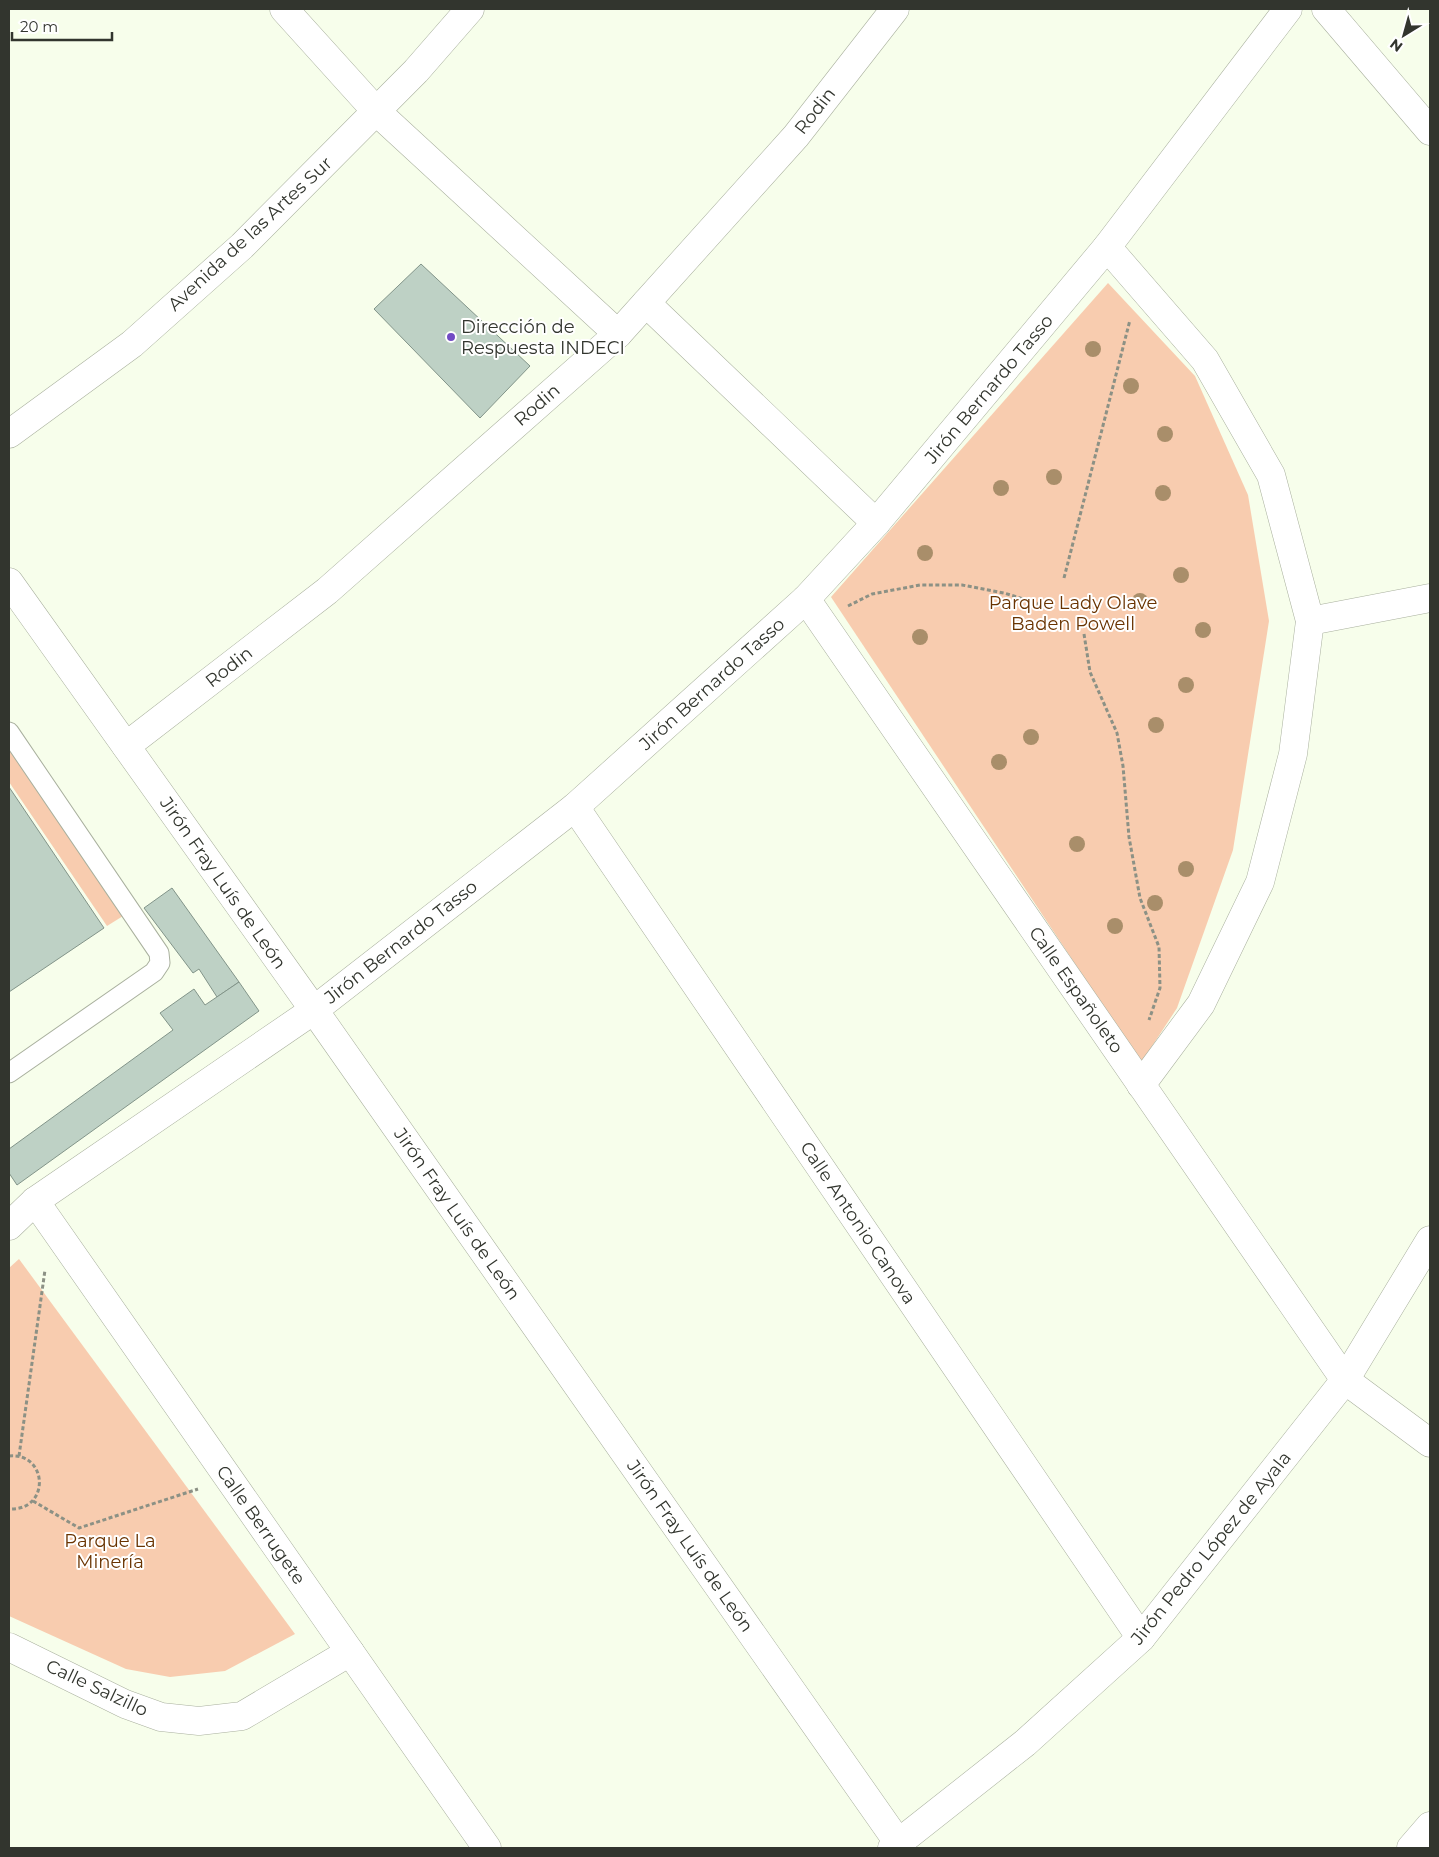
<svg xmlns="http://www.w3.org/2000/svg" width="1439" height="1857" font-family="Montserrat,sans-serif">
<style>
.green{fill:#f8ccaf}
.building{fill:#bed1c5;stroke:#829489}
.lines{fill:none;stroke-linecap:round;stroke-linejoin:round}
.service-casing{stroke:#a9b09e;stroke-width:21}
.pedestrian-casing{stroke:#a9b09e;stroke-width:29}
.minor-casing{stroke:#a9b09e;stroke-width:29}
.tertiary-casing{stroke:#a9b09e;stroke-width:29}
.secondary-casing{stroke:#a9b09e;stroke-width:29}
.path{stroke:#8c9185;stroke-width:3;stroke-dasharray:4 2.5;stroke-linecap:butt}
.service{stroke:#fff;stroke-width:19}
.pedestrian{stroke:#fff;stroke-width:28}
.minor{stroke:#fff;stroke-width:28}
.tertiary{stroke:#fff;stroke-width:28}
.secondary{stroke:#fff;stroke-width:28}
.tree{fill:#a98e6a}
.poi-dot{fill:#724bc4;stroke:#fff;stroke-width:2}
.labels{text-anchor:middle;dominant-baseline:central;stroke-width:4;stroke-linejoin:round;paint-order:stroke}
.street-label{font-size:18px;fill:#32352e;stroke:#fff}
.poi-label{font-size:18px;fill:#32352e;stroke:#fff;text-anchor:start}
.park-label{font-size:18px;fill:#693300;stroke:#fff}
</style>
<rect width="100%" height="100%" fill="#f7feeb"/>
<g class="green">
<polygon points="1108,283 1195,376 1248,495 1269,621 1233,850 1177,1008 1141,1063 831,597"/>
<polygon points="9,732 131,911 107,926 9,782"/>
<polygon points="19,1259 295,1634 225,1671 170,1677 126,1669 9,1616 9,1268"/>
</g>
<g class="building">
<polygon points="421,264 530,366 480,418 374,309"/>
<polygon points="9,787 104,928 9,992"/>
<polygon points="172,888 239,982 217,997 199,969 193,973 144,908"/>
<polygon points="239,982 259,1011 17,1185 9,1173 9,1149 173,1030 160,1013 194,989 205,1005"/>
</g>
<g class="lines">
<g class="service-casing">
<polyline id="service" points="9,732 159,953 160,963 154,972 9,1073"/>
</g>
<g class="pedestrian-casing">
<g id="pedestrian">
<polyline points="284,9 377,112 618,334"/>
<polyline points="646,303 876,523"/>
<polyline points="1310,621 1430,598"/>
<polyline points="1345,1380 1430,1443"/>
</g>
</g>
<g class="minor-casing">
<g id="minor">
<polyline points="1326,9 1430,131"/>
<polyline points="1107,247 1205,360 1271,475 1310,621 1293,754 1260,882 1201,1004 1141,1085"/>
<polyline points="806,599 1345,1380"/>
<polyline points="126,746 327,591 618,334 796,136 895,9"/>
<polyline points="575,807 1141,1638"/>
<polyline points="35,1201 487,1848"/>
<polyline points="9,1226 35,1201 314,1010 575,807 806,599 876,523 1107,247 1288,9"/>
<polyline points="9,1647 125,1704 161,1717 199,1721 242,1716 350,1652"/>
<polyline points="892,1848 1025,1743 1141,1638 1345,1380 1430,1240"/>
</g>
</g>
<g class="tertiary-casing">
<g id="tertiary">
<polyline points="9,434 132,344 242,246 416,71 470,9"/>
<polyline points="9,582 314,1010 902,1848"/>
</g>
</g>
<g class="secondary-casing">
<polyline id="secondary" points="1411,1848 1430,1826"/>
</g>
<g class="path">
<polyline points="1064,578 1130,320"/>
<polyline points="848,606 872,594 920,585 962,585 1004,593 1043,605"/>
<polyline points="1084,634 1090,672 1117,733 1123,766 1129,837 1140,898 1159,947 1160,988 1149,1020"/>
<path d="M9 1456C48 1452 51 1511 9 1509"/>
<polyline points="19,1456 45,1270"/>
<polyline points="33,1501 79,1528 198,1489"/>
</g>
<use href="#service" class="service"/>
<use href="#pedestrian" class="pedestrian"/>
<use href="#minor" class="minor"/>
<use href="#tertiary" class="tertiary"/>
<use href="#secondary" class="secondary"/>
</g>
<g class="tree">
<circle cx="1093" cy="349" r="8"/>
<circle cx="1131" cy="386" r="8"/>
<circle cx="1165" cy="434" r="8"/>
<circle cx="1054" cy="477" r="8"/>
<circle cx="1001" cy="488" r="8"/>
<circle cx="1163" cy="493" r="8"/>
<circle cx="925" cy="553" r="8"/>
<circle cx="1181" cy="575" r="8"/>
<circle cx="1140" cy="601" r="8"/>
<circle cx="1203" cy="630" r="8"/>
<circle cx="920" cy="637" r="8"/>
<circle cx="1186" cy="685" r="8"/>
<circle cx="1156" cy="725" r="8"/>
<circle cx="1031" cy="737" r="8"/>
<circle cx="999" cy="762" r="8"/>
<circle cx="1077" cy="844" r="8"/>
<circle cx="1186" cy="869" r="8"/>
<circle cx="1155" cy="903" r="8"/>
<circle cx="1115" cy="926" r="8"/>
</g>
<circle class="poi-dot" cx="451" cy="337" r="5"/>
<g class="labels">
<g class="street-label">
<text transform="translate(815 111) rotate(-52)">Rodin</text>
<text transform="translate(250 234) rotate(-43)">Avenida de las Artes Sur</text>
<text transform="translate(989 389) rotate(-50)">Jirón Bernardo Tasso</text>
<text transform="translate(537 405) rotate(-41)">Rodin</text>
<text transform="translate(229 667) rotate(-38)">Rodin</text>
<text transform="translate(712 684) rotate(-42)">Jirón Bernardo Tasso</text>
<text transform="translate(223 883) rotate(55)">Jirón Fray Luís de León</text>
<text transform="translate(401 942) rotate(-38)">Jirón Bernardo Tasso</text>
<text transform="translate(1076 990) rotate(55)">Calle Españoleto</text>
<text transform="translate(457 1214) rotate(55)">Jirón Fray Luís de León</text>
<text transform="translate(858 1223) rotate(56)">Calle Antonio Canova</text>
<text transform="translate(261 1525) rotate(55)">Calle Berrugete</text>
<text transform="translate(690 1546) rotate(55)">Jirón Fray Luís de León</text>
<text transform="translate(1211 1548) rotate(-51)">Jirón Pedro López de Ayala</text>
<text transform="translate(97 1688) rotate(25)">Calle Salzillo</text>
</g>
<g class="poi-label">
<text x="461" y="327">Dirección de<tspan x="461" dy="21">Respuesta INDECI</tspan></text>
</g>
<g class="park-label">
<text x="1073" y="603">Parque Lady Olave<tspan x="1073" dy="21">Baden Powell</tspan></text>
<text x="110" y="1541">Parque La<tspan x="110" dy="21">Minería</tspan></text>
</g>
</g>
<rect width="1439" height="1857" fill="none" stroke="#32352e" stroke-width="20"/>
<g transform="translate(1404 35) rotate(217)" stroke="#ffffff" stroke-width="4" paint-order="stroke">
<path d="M0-4L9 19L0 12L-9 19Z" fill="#32352e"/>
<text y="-8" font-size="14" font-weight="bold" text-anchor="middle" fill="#32352e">N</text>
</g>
<path d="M12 32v8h100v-8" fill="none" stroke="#32352e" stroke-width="2.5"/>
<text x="20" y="32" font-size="15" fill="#32352e" stroke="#ffffff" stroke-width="4" paint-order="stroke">20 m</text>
</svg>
